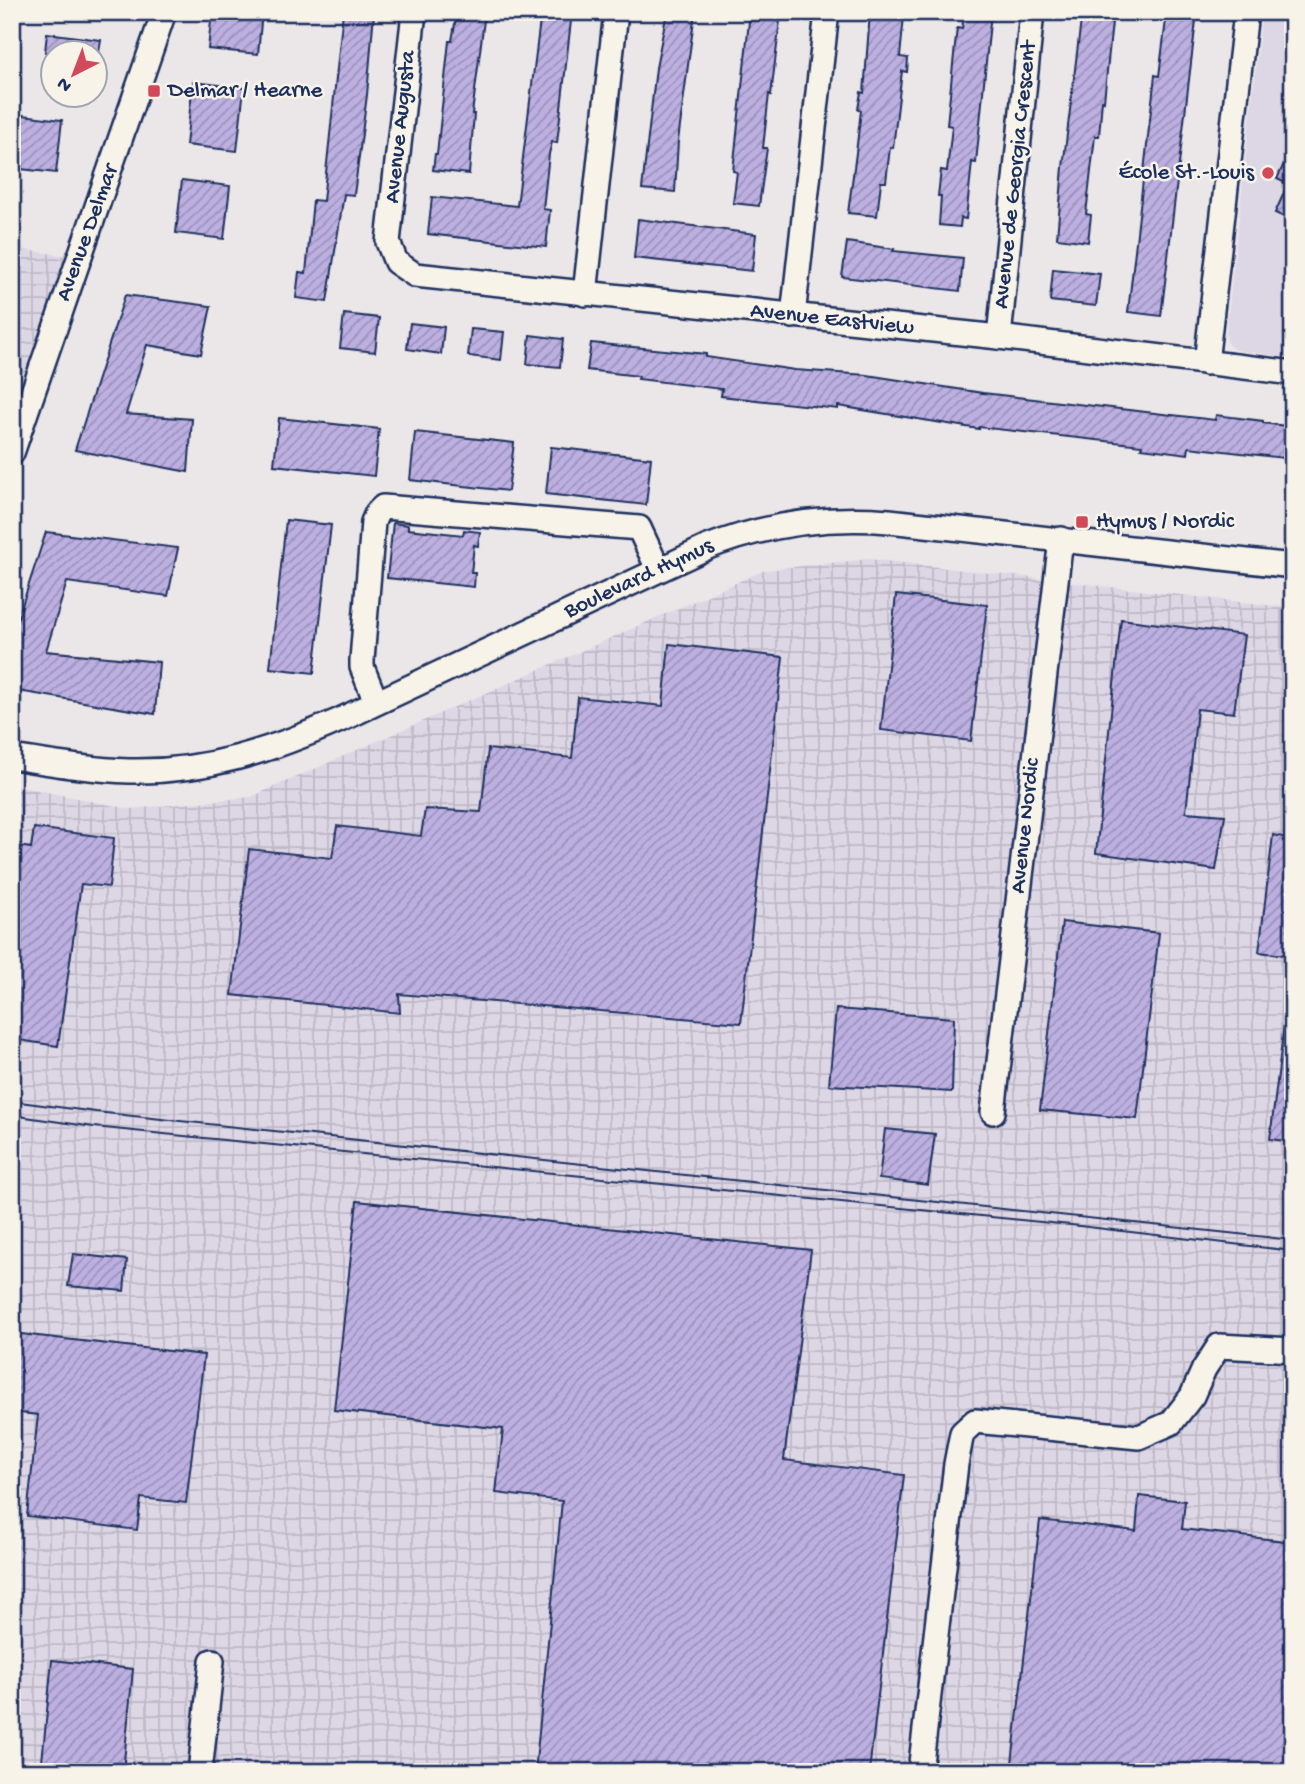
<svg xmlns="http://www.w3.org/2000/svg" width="1305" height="1784" font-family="'Gochi Hand',sans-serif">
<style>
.built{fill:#ddd6e5}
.industrial{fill:url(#industrial-grid)}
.building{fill:url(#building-hatch);stroke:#1b2f5e;stroke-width:2}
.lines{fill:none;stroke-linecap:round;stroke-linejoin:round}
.minor-casing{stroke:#1b2f5e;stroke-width:28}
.minor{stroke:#f7f3e8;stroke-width:23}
.tram{stroke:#1b2f5e;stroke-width:2}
.poi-dot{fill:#d1495b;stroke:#f7f3e8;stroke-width:2.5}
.labels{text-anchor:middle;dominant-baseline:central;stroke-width:5;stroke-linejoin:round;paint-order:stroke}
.poi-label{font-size:23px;fill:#1b2f5e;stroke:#f7f3e8;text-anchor:start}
.street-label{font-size:23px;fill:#1b2f5e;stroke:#f7f3e8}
</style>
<defs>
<pattern id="industrial-grid" width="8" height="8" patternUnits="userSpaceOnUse" patternTransform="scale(1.75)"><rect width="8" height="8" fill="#ddd6e5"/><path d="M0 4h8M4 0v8" fill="none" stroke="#bdb8c7"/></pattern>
<pattern id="building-hatch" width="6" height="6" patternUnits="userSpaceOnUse" patternTransform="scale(1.75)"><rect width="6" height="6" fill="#bdb0e1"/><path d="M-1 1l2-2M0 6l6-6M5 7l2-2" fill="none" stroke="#9990ba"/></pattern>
</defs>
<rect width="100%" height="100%" fill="#ebe6e7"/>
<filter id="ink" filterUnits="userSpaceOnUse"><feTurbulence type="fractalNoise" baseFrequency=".0143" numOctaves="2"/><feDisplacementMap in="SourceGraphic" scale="14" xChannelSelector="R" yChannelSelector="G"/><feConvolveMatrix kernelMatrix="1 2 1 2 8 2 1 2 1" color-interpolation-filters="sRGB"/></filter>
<g filter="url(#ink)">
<polygon class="built" points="1262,12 1293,12 1293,358 1235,350 1228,344 1226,334"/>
<g class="industrial">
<polygon points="12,248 74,257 12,413"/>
<polygon points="869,559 1293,608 1293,1772 12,1772 12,785 130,809 251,797 765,570"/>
</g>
<g class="building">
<polygon points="212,12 262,12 258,54 208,49"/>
<polygon points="343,12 374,12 367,95 354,195 344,194 327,302 296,298 299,272 306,273 313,200 323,201"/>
<polygon points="457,12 485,12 472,114 474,114 469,174 433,170 435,154 437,154 449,41 452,41"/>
<polygon points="541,12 572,12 557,143 552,142 549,154 543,209 550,210 546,247 428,234 432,197 517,206"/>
<polygon points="667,12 695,12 678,141 675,192 642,189 656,68"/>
<polygon points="750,12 781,12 771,95 769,94 763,148 767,148 759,206 733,203 737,172 733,171"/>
<polygon points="870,12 904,16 900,57 908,58 907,72 902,71 893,148 890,147 886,182 881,182 877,216 848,213 856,153 861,110 858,109 861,92 864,93"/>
<polygon points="964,12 991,12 976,163 972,162 966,219 961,218 960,227 939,225 941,196 938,196 941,170 947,171 952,126 947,125 953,64 957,28 962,29"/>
<polygon points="1082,12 1113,12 1104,101 1102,100 1099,136 1095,136 1088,197 1086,214 1091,215 1088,242 1057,238 1063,167"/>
<polygon points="1167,12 1197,12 1161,316 1128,312 1155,75 1159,76"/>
<polygon points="47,33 101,40 99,52 45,52"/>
<polygon points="193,82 244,88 237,151 186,145"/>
<polygon points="15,114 62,120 56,173 12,168"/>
<polygon points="1293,144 1293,221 1275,213 1288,184 1277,179"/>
<polygon points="182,180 230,186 224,239 176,233"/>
<polygon points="638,219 756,234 752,271 634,258"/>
<polygon points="847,242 894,249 893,251 963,258 960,291 842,277"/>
<polygon points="1053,269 1100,274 1096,306 1050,301"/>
<polygon points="125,295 211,306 201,354 147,345 126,414 192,419 188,472 75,450"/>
<polygon points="344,314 379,318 375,352 340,348"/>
<polygon points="410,323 444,327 441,354 407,349"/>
<polygon points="471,329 504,332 501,360 468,356"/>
<polygon points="530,335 563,339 560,367 527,364"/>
<polygon points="591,343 706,354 706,357 795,370 867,375 983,393 1146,412 1215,420 1216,415 1263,421 1263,423 1293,427 1293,459 1189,447 1188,454 1141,448 1142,445 979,427 979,429 838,406 838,409 721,396 722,389 638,379 639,376 587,370"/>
<polygon points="279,418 379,429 374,476 274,465"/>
<polygon points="415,432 514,443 508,491 410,480"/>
<polygon points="551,447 651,458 646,505 546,494"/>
<polygon points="286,520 331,525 314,673 270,668"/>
<polygon points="393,523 408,525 408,529 463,535 464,530 480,532 478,546 474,545 471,573 475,573 474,587 387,578"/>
<polygon points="46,532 178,548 168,596 67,582 46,651 159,662 155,714 12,690 12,636"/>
<polygon points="896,595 987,605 971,741 881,730"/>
<polygon points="1121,619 1244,635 1234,713 1197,709 1186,812 1225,815 1216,870 1096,853"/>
<polygon points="669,644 783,657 741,1023 399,994 400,1013 232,995 249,849 332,858 337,826 421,836 425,809 481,812 488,749 572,758 578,697 663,706"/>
<polygon points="34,828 114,838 109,887 81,884 58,1046 12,1039 12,845 31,848"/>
<polygon points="1273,835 1293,839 1293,956 1259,952"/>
<polygon points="1062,922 1159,933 1137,1119 1040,1110"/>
<polygon points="836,1009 954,1018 952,1092 829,1085"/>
<polygon points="1284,1025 1293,1025 1293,1142 1270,1139"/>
<polygon points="885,1129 935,1134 928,1185 879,1179"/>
<polygon points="357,1201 811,1250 784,1460 904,1475 869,1772 535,1772 562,1501 496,1493 503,1429 334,1410"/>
<polygon points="73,1254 127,1260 124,1291 68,1286"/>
<polygon points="12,1333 204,1355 186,1503 141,1498 137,1530 27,1516 38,1415 12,1412"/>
<polygon points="1139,1496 1185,1501 1182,1529 1293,1542 1293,1772 1011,1772 1040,1520 1136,1531"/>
<polygon points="52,1660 133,1669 123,1772 41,1772"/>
</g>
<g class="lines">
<g class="minor-casing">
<g id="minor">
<polyline points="414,12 388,242 396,262 415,275 999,337 1293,373"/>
<polyline points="585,294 616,12"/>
<polyline points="793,316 827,12"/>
<polyline points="999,337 1032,12"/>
<polyline points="1206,363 1246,12"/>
<polyline points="12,453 164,12"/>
<polyline points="376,702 362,667 362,660 373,522 377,513 383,507 639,528 658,569"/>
<path d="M12 757C51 763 90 770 129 771 204 773 272 750 340 720L708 547C767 524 826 516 889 521L1293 566"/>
<polyline points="993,1112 1061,539"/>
<polyline points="200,1772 212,1661"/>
<polyline points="920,1772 956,1464 962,1433 975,1421 1139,1437 1171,1423 1192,1396 1204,1369 1219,1346 1293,1350"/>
</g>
</g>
<use href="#minor" class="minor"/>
<g class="tram">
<polyline points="12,1101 96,1112 1293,1240"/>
<polyline points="12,1115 94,1127 1071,1225 1293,1251"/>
</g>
</g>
</g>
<g class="poi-dot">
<rect x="147" y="84" width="14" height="14" rx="3.5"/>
<circle cx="1268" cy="173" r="7"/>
<rect x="1075" y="515" width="14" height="14" rx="3.5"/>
</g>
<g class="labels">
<g class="poi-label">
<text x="168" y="91">Delmar / Hearne</text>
<text x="1254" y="173" text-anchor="end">École St.-Louis</text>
<text x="1096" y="522">Hymus / Nordic</text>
</g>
<g class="street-label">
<text transform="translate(401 127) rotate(-84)">Avenue Augusta</text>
<text transform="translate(1016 175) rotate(-84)">Avenue de Georgia Crescent</text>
<text transform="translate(88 233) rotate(-70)">Avenue Delmar</text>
<text transform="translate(832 320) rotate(6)">Avenue Eastview</text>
<text transform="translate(639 579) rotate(-25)">Boulevard Hymus</text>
<text transform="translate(1026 826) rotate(-84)">Avenue Nordic</text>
</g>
</g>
<rect width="1305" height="1784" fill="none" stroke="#f7f3e8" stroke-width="42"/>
<rect x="21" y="21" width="1263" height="1742" fill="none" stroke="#1b2f5e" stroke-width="2.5" filter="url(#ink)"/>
<g transform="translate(74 74) rotate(222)"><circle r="33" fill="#f7f3e8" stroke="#9fa5b1" stroke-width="2"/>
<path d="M0-5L12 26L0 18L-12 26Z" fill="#d1495b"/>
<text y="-10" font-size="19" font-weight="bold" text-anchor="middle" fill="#1b2f5e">N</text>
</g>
</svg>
